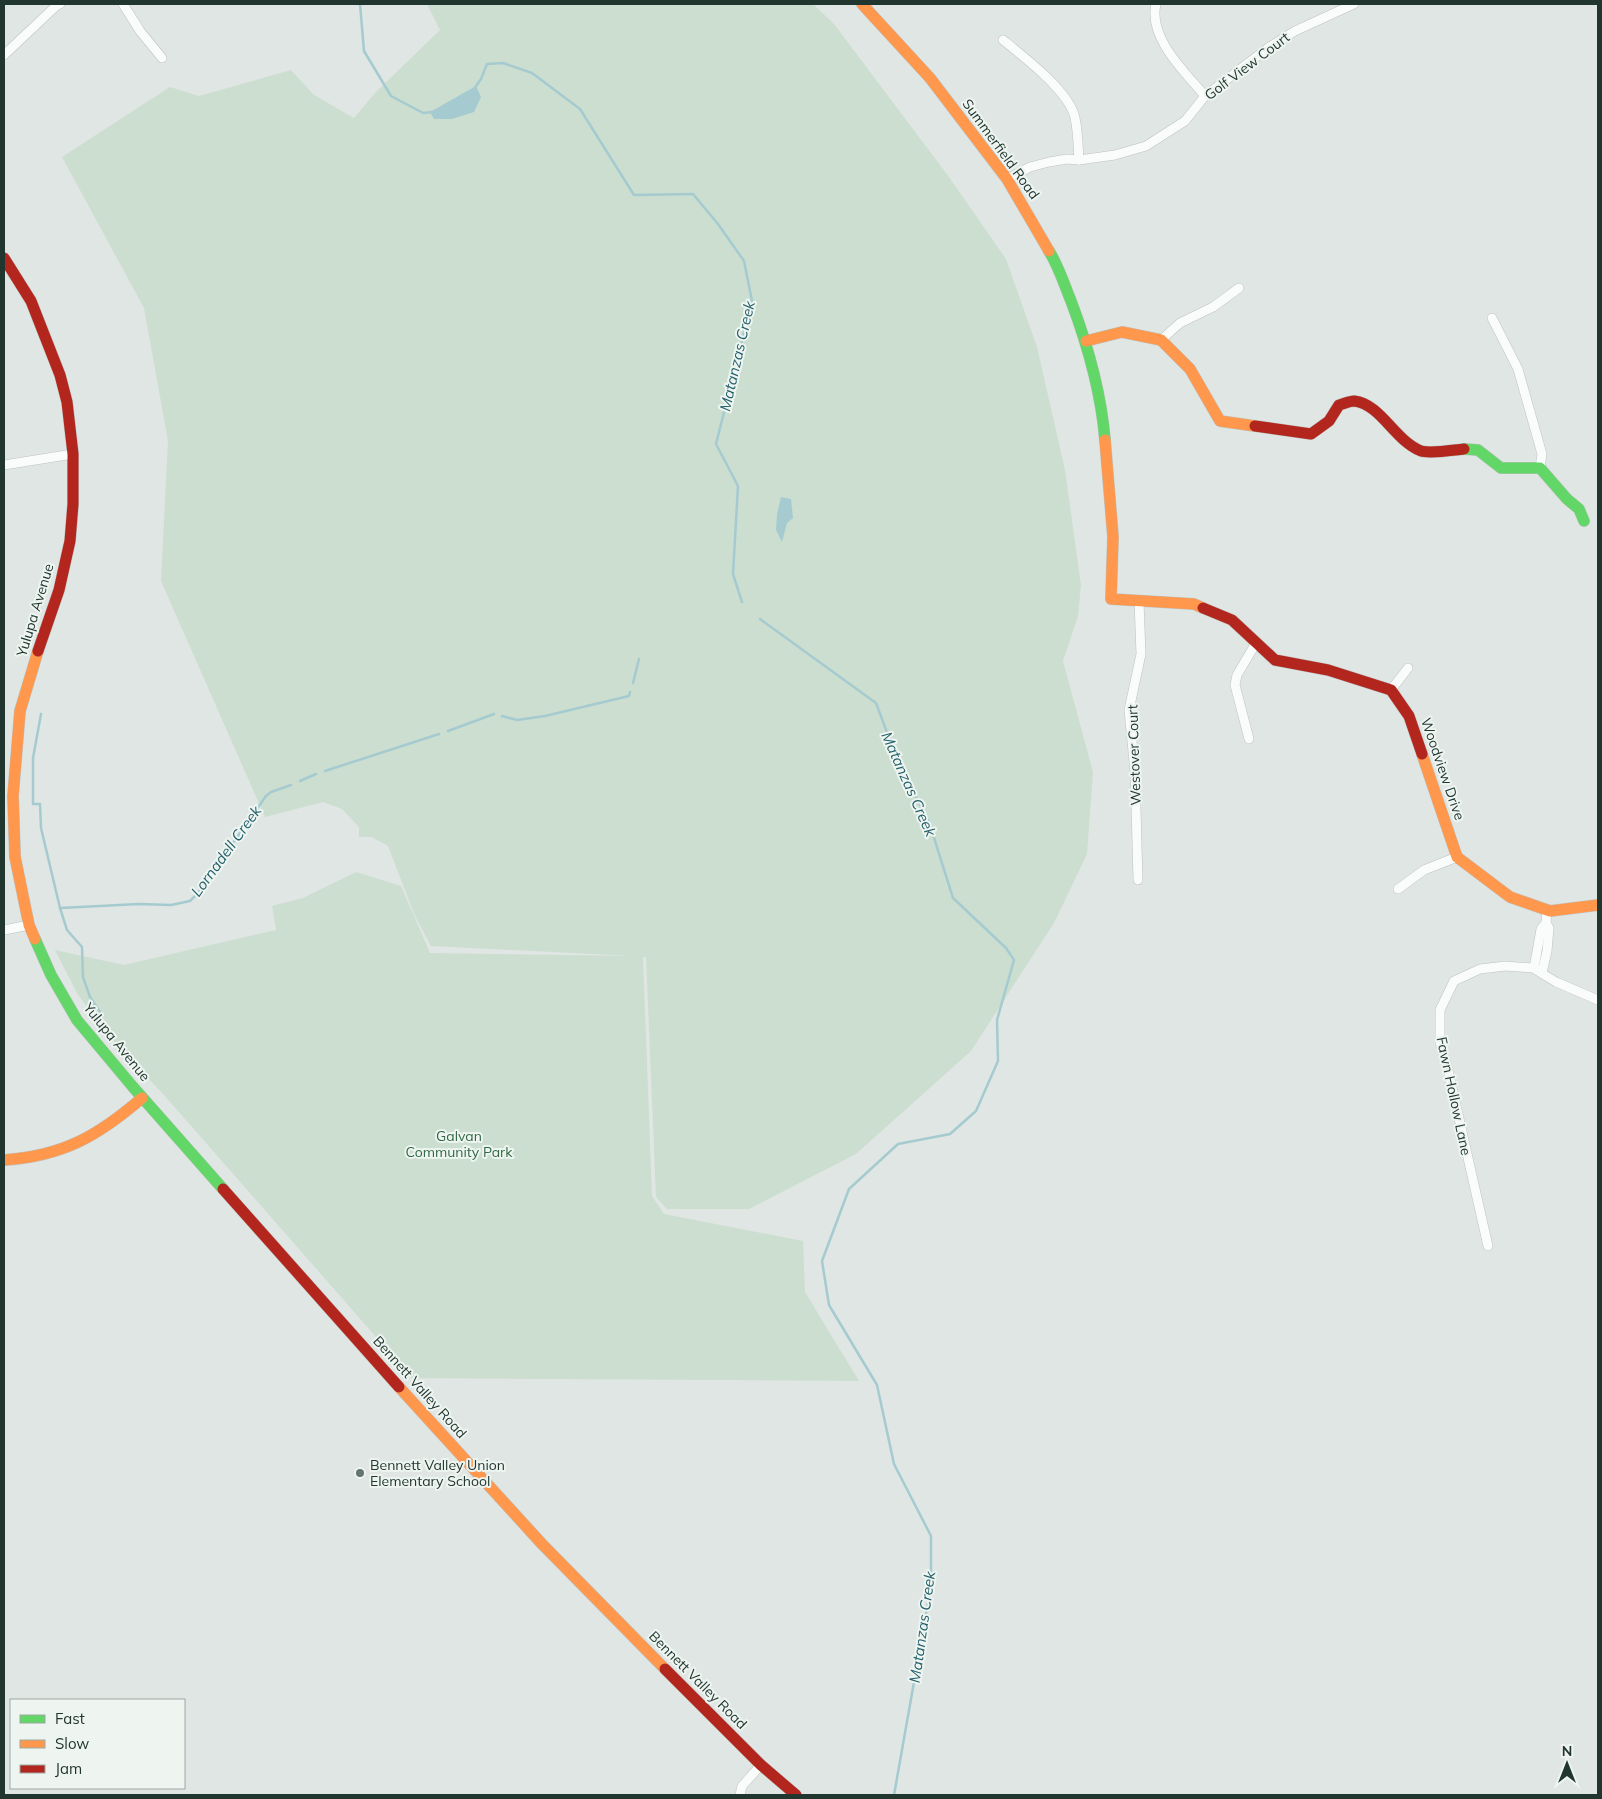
<svg xmlns="http://www.w3.org/2000/svg" width="1602" height="1799" font-family="Mulish,sans-serif">
<style>
.green{fill:#cbded0}
.water{fill:#a5cbd0}
.lines{fill:none;stroke-linecap:round;stroke-linejoin:round}
.stream{stroke:#a5cbd0;stroke-width:2.5}
.street-casing{stroke:#bdc3c0;stroke-width:10}
.fast-casing{stroke:#bdc3c0;stroke-width:12}
.slow-casing{stroke:#bdc3c0;stroke-width:12}
.jam-casing{stroke:#bdc3c0;stroke-width:12}
.street{stroke:#fafbfb;stroke-width:9}
.fast{stroke:#63d668;stroke-width:11}
.slow{stroke:#ff974d;stroke-width:11}
.jam{stroke:#b3261e;stroke-width:11}
.poi-dot{fill:#64746f;stroke:#eef5f1;stroke-width:2}
.labels{text-anchor:middle;dominant-baseline:central;stroke-width:4;stroke-linejoin:round;paint-order:stroke}
.street-label{font-size:14px;fill:#223630;stroke:#eef5f1}
.park-label{font-size:14px;fill:#316845;stroke:#eef5f1}
.poi-label{font-size:14px;fill:#223630;stroke:#eef5f1;text-anchor:start}
.water-label{font-size:15px;font-style:italic;fill:#235f6a;stroke:#eef5f1}
</style>
<rect width="100%" height="100%" fill="#e0e6e3"/>
<polygon class="green" points="427,4 813,4 834,24 949,177 1006,259 1037,347 1065,470 1081,585 1078,616 1063,661 1093,772 1087,854 1054,923 971,1051 856,1154 749,1209 667,1209 656,1197 646,957 643,957 652,1196 664,1214 803,1241 805,1292 859,1381 412,1378 164,1095 105,1032 77,993 55,950 124,965 276,930 272,906 303,898 356,872 401,886 430,953 632,956 431,946 415,916 388,846 372,837 359,837 359,827 342,809 323,802 265,817 161,581 168,441 144,308 62,157 170,87 199,96 291,70 314,95 354,118 376,92 440,30"/>
<g class="water">
<polygon points="476,86 481,97 474,112 452,119 434,119 430,112"/>
<polygon points="781,497 791,499 793,518 787,523 782,542 776,530 777,514"/>
</g>
<g class="lines">
<g class="stream">
<polyline points="360,4 364,51 391,96 423,113 432,112"/>
<polyline points="474,89 481,79 487,64 503,63 532,73 580,109 634,195 693,194 718,224 744,261 752,301 716,444 738,486 733,574 742,602"/>
<polyline points="760,619 876,703 898,762 929,822 953,898 1006,948 1014,960 997,1020 998,1061 976,1111 950,1134 898,1144 849,1189 822,1261 829,1305 877,1385 894,1464 931,1536 931,1586 894,1795"/>
<polyline points="633,683 639,659"/>
<polyline points="41,714 33,758 33,804 40,804 41,828 60,908 139,904 171,905 190,901 198,893 266,796 271,792 291,785"/>
<polyline points="502,716 517,720 545,716 629,696 630,692"/>
<polyline points="448,731 494,714"/>
<polyline points="325,771 439,734"/>
<polyline points="300,781 316,774"/>
<polyline points="60,908 67,930 82,947 83,977 90,997 100,1012"/>
</g>
<g class="street-casing">
<g id="street">
<polyline points="123,4 140,31 162,58"/>
<path d="M1156 4C1148 38 1185 72 1205 96"/>
<path d="M1003 40C1023 56 1070 92 1075 118 1078 131 1078 146 1079 160"/>
<polyline points="4,55 56,6 60,4"/>
<polyline points="1007,179 1030,167 1049,162 1067,159 1079,160 1115,155 1146,146 1185,121 1205,96 1268,48 1295,31 1354,4"/>
<polyline points="1492,318 1518,369 1542,454 1540,468"/>
<polyline points="1161,340 1180,323 1213,307 1239,288"/>
<polyline points="4,465 73,454"/>
<polyline points="1391,690 1408,668"/>
<polyline points="1249,739 1235,685 1237,675 1256,643"/>
<polyline points="1138,880 1135,772 1129,710 1141,654 1139,601"/>
<polyline points="1398,889 1424,870 1457,857"/>
<polyline points="4,930 29,925"/>
<polyline points="1534,968 1541,929 1546,923 1547,910"/>
<polyline points="1542,973 1547,951 1549,928 1546,923"/>
<polyline points="1488,1246 1448,1070 1440,1042 1440,1010 1454,981 1480,969 1505,966 1533,968 1556,982 1598,1000"/>
<polyline points="740,1795 742,1786 761,1765"/>
</g>
</g>
<g class="fast-casing">
<g id="fast">
<path d="M1049 251C1059 267 1064 284 1071 301 1088 346 1101 392 1105 440"/>
<polyline points="1464,449 1478,450 1501,468 1540,468 1567,499 1579,509 1584,521"/>
<polyline points="35,939 51,975 77,1020 133,1087 223,1189"/>
</g>
</g>
<g class="slow-casing">
<g id="slow">
<polyline points="862,4 930,78 1007,179 1049,251"/>
<polyline points="1086,341 1122,332 1161,340 1190,369 1220,421 1255,426"/>
<polyline points="1105,440 1113,537 1111,599 1194,604 1203,608"/>
<polyline points="1422,754 1457,857 1510,897 1550,911 1598,905"/>
<polyline points="35,939 29,925 15,857 13,796 20,711 38,651"/>
<path d="M4 1160C63 1156 98 1136 142 1098"/>
<polyline points="399,1387 542,1544 665,1669"/>
</g>
</g>
<g class="jam-casing">
<g id="jam">
<polyline points="4,258 31,301 60,375 67,402 73,454 73,504 70,541 59,590 38,651"/>
<path d="M1255 426 1311 434 1329 421 1339 405C1343 404 1350 401 1354 401 1381 404 1394 440 1421 451 1431 454 1453 450 1464 449"/>
<polyline points="1203,608 1232,620 1275,660 1328,670 1391,690 1409,716 1422,754"/>
<polyline points="223,1189 399,1387"/>
<polyline points="665,1669 761,1765 796,1795"/>
</g>
</g>
<use href="#street" class="street"/>
<use href="#fast" class="fast"/>
<use href="#slow" class="slow"/>
<use href="#jam" class="jam"/>
</g>
<circle class="poi-dot" cx="360" cy="1473" r="5"/>
<g class="labels">
<g class="street-label">
<text transform="translate(1247 66) rotate(-37)">Golf View Court</text>
<text transform="translate(1001 149) rotate(54)">Summerfield Road</text>
<text transform="translate(35 610) rotate(-73)">Yulupa Avenue</text>
<text transform="translate(1134 755) rotate(-92)">Westover Court</text>
<text transform="translate(1443 769) rotate(71)">Woodview Drive</text>
<text transform="translate(117 1042) rotate(51)">Yulupa Avenue</text>
<text transform="translate(1454 1096) rotate(78)">Fawn Hollow Lane</text>
<text transform="translate(420 1387) rotate(48)">Bennett Valley Road</text>
<text transform="translate(698 1680) rotate(45)">Bennett Valley Road</text>
</g>
<g class="park-label">
<text x="459" y="1136">Galvan<tspan x="459" dy="16">Community Park</tspan></text>
</g>
<g class="poi-label">
<text x="370" y="1465">Bennett Valley Union<tspan x="370" dy="16">Elementary School</tspan></text>
</g>
<g class="water-label">
<text transform="translate(737 356) rotate(-77)">Matanzas Creek</text>
<text transform="translate(909 784) rotate(66)">Matanzas Creek</text>
<text transform="translate(226 851) rotate(-54)">Lornadell Creek</text>
<text transform="translate(922 1627) rotate(-82)">Matanzas Creek</text>
</g>
</g>
<rect width="1602" height="1799" fill="none" stroke="#223630" stroke-width="10"/>
<rect x="10" y="1699" width="175" height="90" fill="#eef5f1" stroke="#9ca9a4"/>
<rect x="20" y="1715" width="25" height="8" fill="#63d668" stroke="#9ca9a4"/>
<text x="55" y="1724" font-size="15" fill="#223630">Fast</text>
<rect x="20" y="1740" width="25" height="8" fill="#ff974d" stroke="#9ca9a4"/>
<text x="55" y="1749" font-size="15" fill="#223630">Slow</text>
<rect x="20" y="1765" width="25" height="8" fill="#b3261e" stroke="#9ca9a4"/>
<text x="55" y="1774" font-size="15" fill="#223630">Jam</text>
<g transform="translate(1567 1764)" stroke="#eef5f1" stroke-width="4" paint-order="stroke">
<path d="M0-4L9 19L0 12L-9 19Z" fill="#223630"/>
<text y="-8" font-size="14" font-weight="bold" text-anchor="middle" fill="#223630">N</text>
</g>
</svg>
